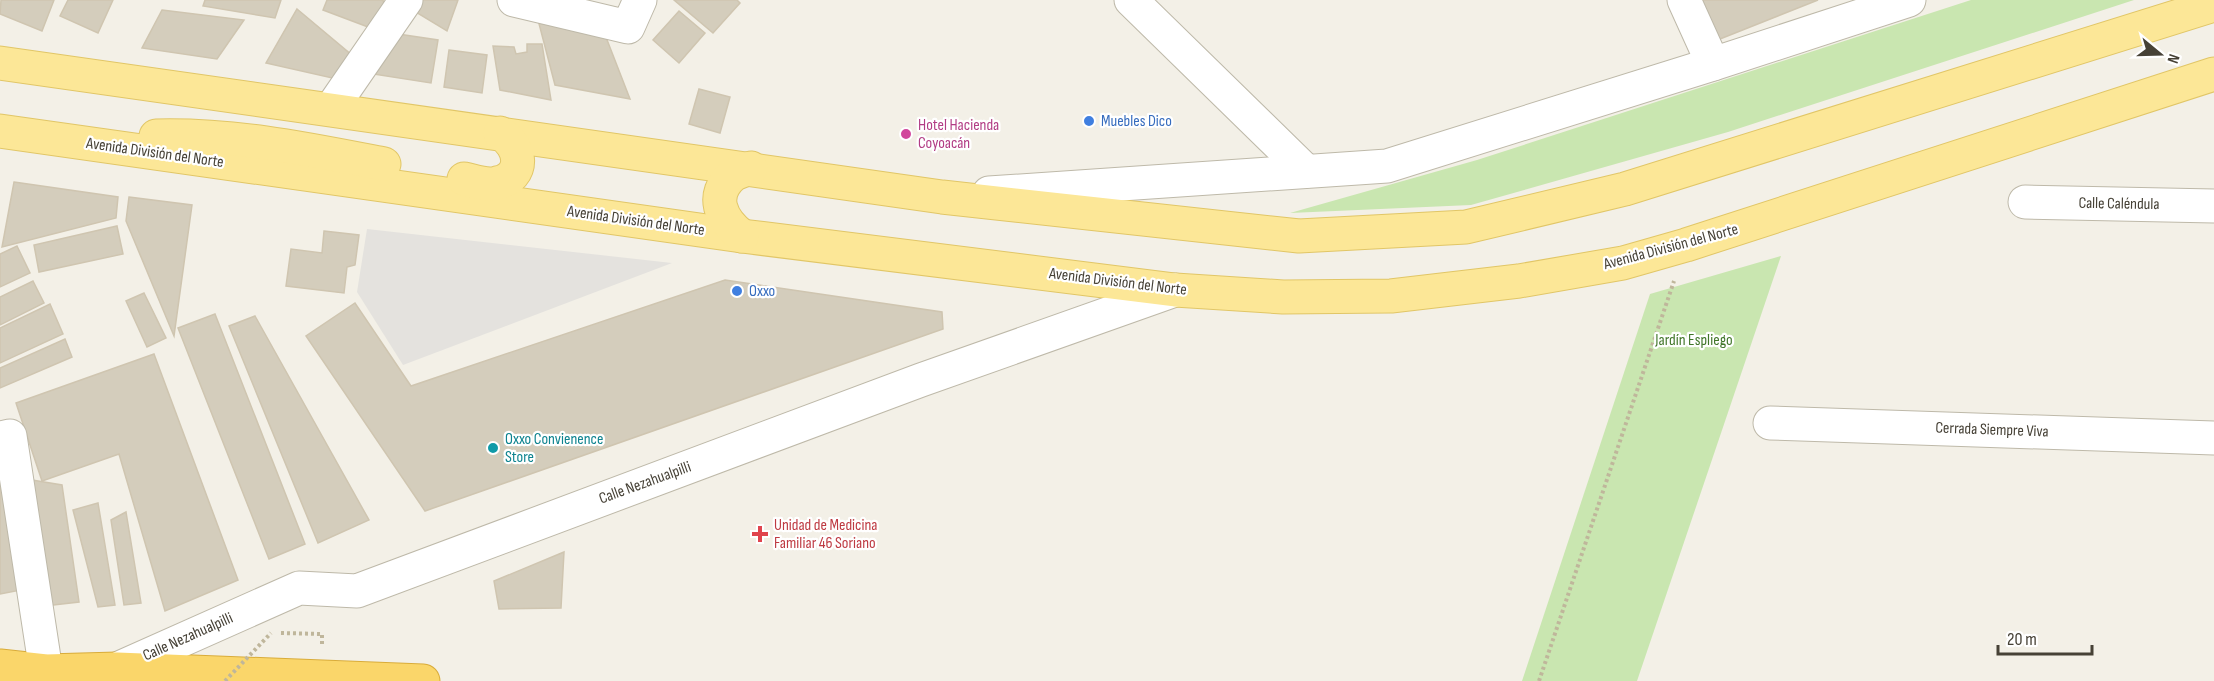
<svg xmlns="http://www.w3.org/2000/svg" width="2214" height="681" font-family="'Sofia Sans Condensed',sans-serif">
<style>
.green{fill:#c9e6b0}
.parking{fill:#e4e2de}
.building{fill:#d4cdbc;stroke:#cfc5b0;stroke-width:1.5}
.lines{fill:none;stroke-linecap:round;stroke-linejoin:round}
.minor-casing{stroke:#beb9a9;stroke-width:35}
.major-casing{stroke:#e1c667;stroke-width:35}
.highway-casing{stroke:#d9ac3a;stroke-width:35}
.path{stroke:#bfb69b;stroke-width:4;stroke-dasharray:3 3;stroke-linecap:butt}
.minor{stroke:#fff;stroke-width:33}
.major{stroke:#fce797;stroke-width:33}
.highway{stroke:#fad66a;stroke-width:33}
.path-bridge{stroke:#bfb69b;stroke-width:4;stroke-dasharray:3 3;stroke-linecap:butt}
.shop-dot{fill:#3f7fe0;stroke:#fff;stroke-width:2}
.hotel-dot{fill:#d1479c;stroke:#fff;stroke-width:2}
.culture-dot{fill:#0f9aa8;stroke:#fff;stroke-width:2}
.health-dot{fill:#e0444e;stroke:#fff;stroke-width:2}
.labels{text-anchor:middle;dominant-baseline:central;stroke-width:4.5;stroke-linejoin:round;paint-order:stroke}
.shop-label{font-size:16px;fill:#366cbe;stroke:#fff;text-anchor:start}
.hotel-label{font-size:16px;fill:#b23c85;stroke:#fff;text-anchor:start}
.street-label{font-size:16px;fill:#464136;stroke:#fff}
.park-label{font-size:16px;fill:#41762a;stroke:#fff}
.culture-label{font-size:16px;fill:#0d838f;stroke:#fff;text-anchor:start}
.health-label{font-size:16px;fill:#be3a42;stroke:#fff;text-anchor:start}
</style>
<rect width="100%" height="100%" fill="#f3f0e7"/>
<g class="green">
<polygon points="1971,0 2134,0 1728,132 1471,205 1290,213 1477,160"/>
<polygon points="1781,256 1637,681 1522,681 1650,294"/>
</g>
<polygon class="parking" points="367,229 672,263 403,365 357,292"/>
<g class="building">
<polygon points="1,0 54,0 42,31 0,14"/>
<polygon points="68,0 113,0 98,33 60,16"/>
<polygon points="205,0 281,0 275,18 203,6"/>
<polygon points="327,0 382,0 387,3 376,30 323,10"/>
<polygon points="417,0 458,0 447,31 414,11"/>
<polygon points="674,0 737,0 740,3 713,33"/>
<polygon points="1699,0 1818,0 1715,41"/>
<polygon points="297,9 353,56 341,80 266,63"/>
<polygon points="162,10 244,20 217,59 142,48"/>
<polygon points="679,11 705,33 679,63 653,40"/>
<polygon points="537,16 602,27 630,99 555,85"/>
<polygon points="398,34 438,40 431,83 367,73"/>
<polygon points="527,44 542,44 551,100 500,90 493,46 514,47 516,54 527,52"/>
<polygon points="449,50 487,55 482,93 444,87"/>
<polygon points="699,89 730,97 720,133 689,124"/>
<polygon points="14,182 118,197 116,218 2,247"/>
<polygon points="129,197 192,205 174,336 126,221"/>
<polygon points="117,226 123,254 39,272 34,245"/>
<polygon points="324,231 359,235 355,265 347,267 344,293 286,286 291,249 322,253"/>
<polygon points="17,246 30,273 0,287 0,254"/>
<polygon points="725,280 942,312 943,329 425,511 306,336 355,303 411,386"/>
<polygon points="33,281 44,303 0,325 0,297"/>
<polygon points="144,293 166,338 147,347 126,301"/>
<polygon points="50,304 63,334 0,363 0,328"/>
<polygon points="215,314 305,544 269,559 178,328"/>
<polygon points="255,316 369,520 318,543 229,326"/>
<polygon points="65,339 72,357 0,388 0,368"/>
<polygon points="154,354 238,580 165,611 119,454 42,481 16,403"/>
<polygon points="0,467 21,590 0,594"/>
<polygon points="26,479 62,485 79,602 45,606"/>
<polygon points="98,503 115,605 98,607 73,510"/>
<polygon points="126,512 141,603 124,605 111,520"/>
<polygon points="564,552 561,608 499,609 494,581"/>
</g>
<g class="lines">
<g class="minor-casing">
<g id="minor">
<polyline points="514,0 628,27 640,0"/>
<polyline points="1131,0 1306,171"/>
<polyline points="1684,0 1713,64"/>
<polyline points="331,109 406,0"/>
<polyline points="989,193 1387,166 1713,64 1909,0"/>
<polyline points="2025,202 2214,206"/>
<polyline points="1770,423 2214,438"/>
<polyline points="0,438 10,436 46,671"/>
<polyline points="117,669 299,588 357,591 921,380 1175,290"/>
</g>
</g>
<g class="major-casing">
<g id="major">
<polyline points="0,63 942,197 1299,236 1466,227 1625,189 2214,5"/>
<polyline points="0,131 742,236 1175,290 1283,297 1391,296 1519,281 1623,263 1686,245 2214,74"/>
<path d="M156 136C235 134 307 149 384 164"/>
<path d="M464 179C474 181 487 186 497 183 526 177 522 146 500 133"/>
<path d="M742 236C721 220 709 195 733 175 738 172 745 170 751 168"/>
</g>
</g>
<g class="highway-casing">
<polyline id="highway" points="0,666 46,671 117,669 423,681"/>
</g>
<g class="path">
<polyline points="281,633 322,634 322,645"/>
<polyline points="1539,681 1674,281"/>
</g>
<use href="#minor" class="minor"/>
<use href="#major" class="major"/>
<use href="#highway" class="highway"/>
<polyline class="path-bridge" points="225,681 271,633"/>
</g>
<g class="shop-dot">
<circle cx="1089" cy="121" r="6"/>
<circle cx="737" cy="291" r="6"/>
</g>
<circle class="hotel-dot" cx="906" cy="134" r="6"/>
<circle class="culture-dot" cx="493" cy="448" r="6"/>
<path class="health-dot" d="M757 525h6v6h6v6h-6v6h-6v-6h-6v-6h6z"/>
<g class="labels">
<g class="shop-label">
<text x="1101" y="121">Muebles Dico</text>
<text x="749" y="291">Oxxo</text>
</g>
<g class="hotel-label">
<text x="918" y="125">Hotel Hacienda<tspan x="918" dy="18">Coyoacán</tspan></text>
</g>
<g class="street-label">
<text transform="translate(155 153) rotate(8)">Avenida División del Norte</text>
<text transform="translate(2119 204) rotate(1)">Calle Caléndula</text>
<text transform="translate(636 221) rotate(8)">Avenida División del Norte</text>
<text transform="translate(1671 247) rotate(-15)">Avenida División del Norte</text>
<text transform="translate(1118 282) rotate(7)">Avenida División del Norte</text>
<text transform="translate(1992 430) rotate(2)">Cerrada Siempre Viva</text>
<text transform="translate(645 483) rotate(-20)">Calle Nezahualpilli</text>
<text transform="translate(188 637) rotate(-24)">Calle Nezahualpilli</text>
</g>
<g class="park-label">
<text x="1694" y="340">Jardín Espliego</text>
</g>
<g class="culture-label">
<text x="505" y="439">Oxxo Convienence<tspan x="505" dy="18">Store</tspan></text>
</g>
<g class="health-label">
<text x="774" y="525">Unidad de Medicina<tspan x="774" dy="18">Familiar 46 Soriano</tspan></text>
</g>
</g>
<g transform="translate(2160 54) rotate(109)" stroke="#ffffff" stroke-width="4.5" paint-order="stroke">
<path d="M0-4.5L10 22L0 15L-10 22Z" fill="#464136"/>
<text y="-9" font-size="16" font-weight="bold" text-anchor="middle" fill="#464136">N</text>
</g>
<path d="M1998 645v9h94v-9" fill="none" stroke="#464136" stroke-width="3"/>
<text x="2007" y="645" font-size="18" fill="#464136" stroke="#ffffff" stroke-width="4.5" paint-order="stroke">20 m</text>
</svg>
